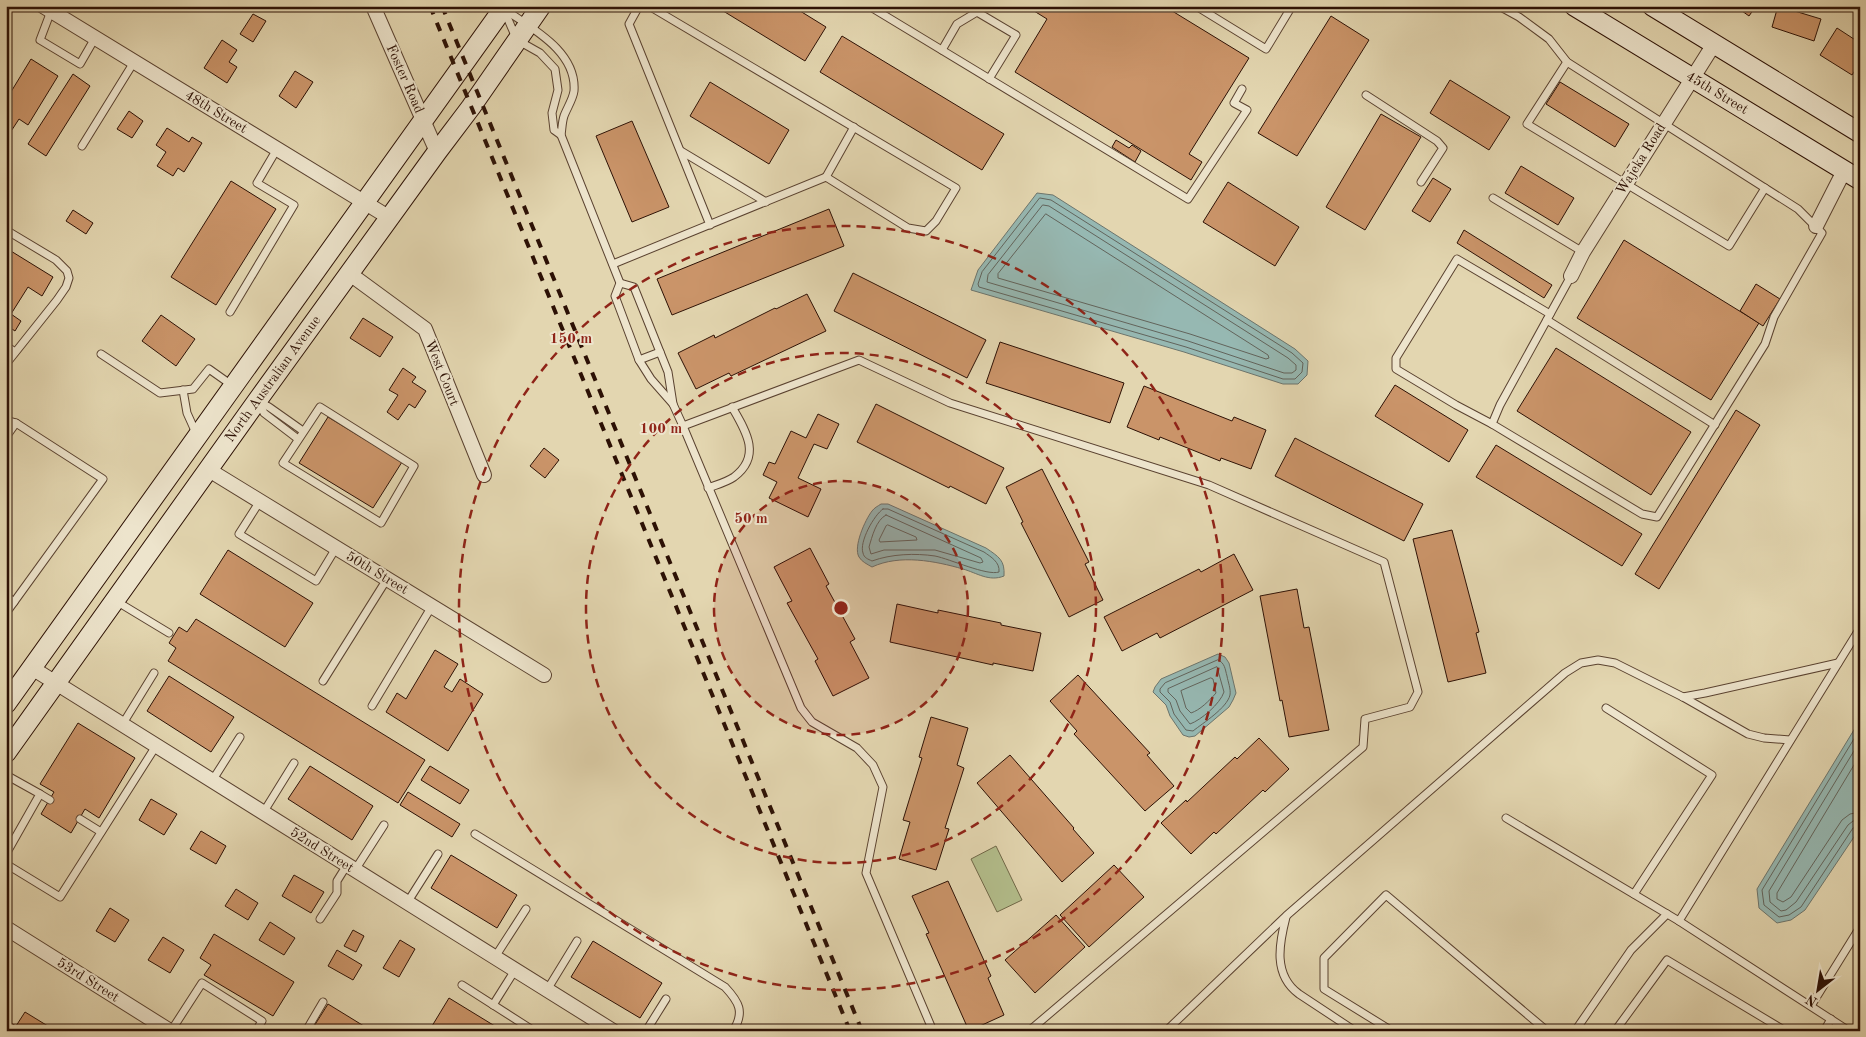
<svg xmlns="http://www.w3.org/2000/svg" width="1866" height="1037" font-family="'Old Standard TT',serif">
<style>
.pitch{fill:#b3be8c;stroke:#706848}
.water{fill:#96b8b2;stroke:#6c756d}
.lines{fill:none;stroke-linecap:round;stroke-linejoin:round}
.shore{stroke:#62645c;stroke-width:1}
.building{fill:#ca9469;stroke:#2d1105}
.service-casing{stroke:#5a4230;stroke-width:9}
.minor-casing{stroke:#5a4230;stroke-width:16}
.secondary-casing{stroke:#2d1105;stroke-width:21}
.service{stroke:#ede4cc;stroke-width:7}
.minor{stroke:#ede4cc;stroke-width:14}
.secondary{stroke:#ede4cc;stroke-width:19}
.rail{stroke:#2d1105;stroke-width:4;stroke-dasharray:9 9;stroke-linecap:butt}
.ring{fill:none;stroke:#8f2418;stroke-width:2.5;stroke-dasharray:9 6}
.labels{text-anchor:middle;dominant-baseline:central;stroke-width:4;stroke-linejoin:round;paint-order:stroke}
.street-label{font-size:14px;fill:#2d1105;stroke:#ede4cc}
.centre{fill:#8f2418;stroke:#ede4cc;stroke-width:2.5}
.ring-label{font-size:15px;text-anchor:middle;font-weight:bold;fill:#8f2418;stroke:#ede4cc;stroke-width:4;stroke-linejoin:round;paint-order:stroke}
</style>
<rect width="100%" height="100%" fill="#e3d6b0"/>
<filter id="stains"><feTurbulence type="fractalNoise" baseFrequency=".004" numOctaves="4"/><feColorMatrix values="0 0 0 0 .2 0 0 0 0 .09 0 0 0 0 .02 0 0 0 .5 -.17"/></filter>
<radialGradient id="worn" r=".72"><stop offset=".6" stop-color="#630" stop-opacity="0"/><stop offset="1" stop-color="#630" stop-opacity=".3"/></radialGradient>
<polygon class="pitch" points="996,846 1022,900 997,912 971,859"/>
<g class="water">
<polygon points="1037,193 1053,195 1295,349 1308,361 1307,375 1298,384 1283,384 1184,352 971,290 978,270"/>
<path d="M881 504H888L986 548C999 557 1005 560 1004 576 989 582 977 573 963 569 935 561 900 554 872 567 867 564 862 562 859 557 853 547 865 520 872 511 874 508 878 506 881 504Z"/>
<polygon points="1218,654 1225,657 1229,663 1236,693 1233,700 1229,707 1195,736 1189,737 1183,735 1170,716 1166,705 1153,692 1155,687 1161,679"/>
<polygon points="1860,720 1860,828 1805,910 1791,920 1777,923 1759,908 1757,889"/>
</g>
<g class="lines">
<g class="shore">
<polygon points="1040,198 1051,200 1292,353 1303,363 1302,372 1295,379 1283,379 1186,347 979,287 978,284 982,272"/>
<polygon points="1043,205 1049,206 1288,358 1296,365 1296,370 1292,373 1284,373 1188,341 987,282 988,275"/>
<polygon points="1046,214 1268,355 1269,358 1266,359 1190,334 998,278 998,274"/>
<path d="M883 509H888L984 552C991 557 1000 562 999 572 987 576 950 559 935 556 915 553 891 554 872 561 868 559 864 558 863 553 859 542 874 515 883 509Z"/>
<path d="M886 515 981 558 983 562 980 563 935 550H884L871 554 869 547C872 537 876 520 886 515Z"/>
<polygon points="888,525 916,537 917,540 880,542 879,540 886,526"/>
<path d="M1218 660C1225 663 1225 669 1227 676 1228 682 1231 689 1230 695 1227 708 1203 723 1193 731L1186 730 1174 714 1170 702 1160 692V689L1165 683Z"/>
<path d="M1217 667 1224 692C1220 704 1201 720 1190 724L1180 711 1176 700 1168 692V689Z"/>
<path d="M1211 678 1213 679 1216 693C1209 701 1200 710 1191 713L1186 708 1181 691Z"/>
<polyline points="1860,729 1762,890 1764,905 1779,917 1789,915 1801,907 1853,828 1860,826"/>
<polyline points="1860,741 1769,891 1770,902 1781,911 1786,910 1796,902 1848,825 1853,821 1860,820"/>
<polyline points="1860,755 1777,893 1777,899 1783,902 1791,897 1842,820 1850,814 1860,812"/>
</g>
</g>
<g class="building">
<polygon points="715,6 792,6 826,27 805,61"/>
<polygon points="1026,6 1164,6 1249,58 1189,154 1202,162 1191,180 1015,72 1047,19"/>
<polygon points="1735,6 1756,6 1749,16"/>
<polygon points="1778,6 1821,19 1814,41 1772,27"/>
<polygon points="253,14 266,21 253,42 240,34"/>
<polygon points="1331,16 1369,40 1297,156 1258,133"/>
<polygon points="1837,28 1860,43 1860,63 1852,75 1820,55"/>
<polygon points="842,36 1004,134 982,170 820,72"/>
<polygon points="222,40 237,50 229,62 237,67 227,83 204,68"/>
<polygon points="31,59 58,76 28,125 19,119 6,139 6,100"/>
<polygon points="295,71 313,82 296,108 279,96"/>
<polygon points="73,74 90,86 46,156 28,144"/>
<polygon points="1450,80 1510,117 1489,150 1430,113"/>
<polygon points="710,82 789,130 769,164 690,116"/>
<polygon points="1560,82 1629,124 1615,147 1546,104"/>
<polygon points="129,111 143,121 132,138 117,129"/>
<polygon points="1381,114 1421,137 1365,230 1326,207"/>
<polygon points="632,121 669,207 632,222 596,136"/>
<polygon points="167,128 189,142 192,137 202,143 184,172 178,168 173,176 157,166 166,152 156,145"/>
<polygon points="1116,140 1129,148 1132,145 1141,151 1135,162 1112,147"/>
<polygon points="1521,166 1574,198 1558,225 1505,193"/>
<polygon points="1433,178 1451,189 1430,222 1412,211"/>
<polygon points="231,181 276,209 216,305 171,277"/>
<polygon points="1228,182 1299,227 1275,266 1203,222"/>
<polygon points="829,209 844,246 672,315 657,279"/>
<polygon points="73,210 93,223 86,234 66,221"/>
<polygon points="1464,230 1552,285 1544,298 1457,243"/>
<polygon points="1624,240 1759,323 1711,400 1577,318"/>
<polygon points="6,248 53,277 42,296 28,287 11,314 21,321 15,331 6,325"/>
<polygon points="853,273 986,340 967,378 834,311"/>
<polygon points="1756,284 1780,299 1763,326 1740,311"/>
<polygon points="807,294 826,331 731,376 729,373 696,389 678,353 714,335 715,338 775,308 776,309"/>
<polygon points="161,315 195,339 176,366 142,341"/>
<polygon points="363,318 393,337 380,357 350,338"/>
<polygon points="1000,342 1124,383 1110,423 986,383"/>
<polygon points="1556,348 1691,432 1651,495 1517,411"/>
<polygon points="403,368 416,377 412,382 426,391 415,408 409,404 398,420 387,412 398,395 389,390"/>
<polygon points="1395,385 1468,430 1449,462 1375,416"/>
<polygon points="1144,386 1232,421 1234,417 1266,430 1251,469 1221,458 1220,461 1160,437 1159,440 1127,427"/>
<polygon points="876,404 1004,468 986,504 950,486 949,488 857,442"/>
<polygon points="1736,410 1760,425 1659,589 1635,574"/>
<polygon points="818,414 839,424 827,449 814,444 798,478 821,489 808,517 769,498 777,482 763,475 769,462 775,464 791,431 806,438"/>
<polygon points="328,417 402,462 373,508 299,463"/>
<polygon points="1295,438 1423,504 1404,541 1275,476"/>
<polygon points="1496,445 1642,534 1622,566 1476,477"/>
<polygon points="544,448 559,460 545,478 530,466"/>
<polygon points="1042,469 1089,562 1085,564 1103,600 1069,617 1021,523 1023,522 1006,487"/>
<polygon points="1452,530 1479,632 1476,633 1486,673 1448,682 1413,539"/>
<polygon points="810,548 829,584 826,586 855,639 850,642 869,678 833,696 815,661 818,659 787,603 792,601 774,567"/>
<polygon points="228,550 313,603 285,647 200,594"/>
<polygon points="1234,554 1253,590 1160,638 1157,633 1122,651 1104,617 1199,569 1201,572"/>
<polygon points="1297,589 1304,628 1309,627 1329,730 1289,737 1282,700 1280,701 1260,596"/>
<polygon points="897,604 938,613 938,610 1001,623 1001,625 1041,633 1033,671 993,663 993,665 890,642"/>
<polygon points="196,619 425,760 398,803 168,661 176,648 169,643 179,627 187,632"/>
<polygon points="435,650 458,664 444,687 452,692 460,679 483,694 448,751 386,712 397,693 406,699"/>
<polygon points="1078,675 1150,753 1147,755 1174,786 1145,811 1074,734 1077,731 1050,701"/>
<polygon points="169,676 234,717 211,752 147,711"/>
<polygon points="931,717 968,728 957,765 964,768 945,828 949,829 936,870 899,859 910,822 903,820 922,758 919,757"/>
<polygon points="78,723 135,758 99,818 85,809 71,833 41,814 54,792 40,784"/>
<polygon points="1259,738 1289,769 1265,792 1263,790 1216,834 1214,832 1191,854 1161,823 1186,800 1187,802 1235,757 1237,759"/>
<polygon points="1010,755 1074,828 1073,829 1094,853 1062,882 977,783"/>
<polygon points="310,766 373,806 352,840 288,799"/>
<polygon points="430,766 469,790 460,804 421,780"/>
<polygon points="408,792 460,824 452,837 400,805"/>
<polygon points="151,799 177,814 164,835 139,820"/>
<polygon points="201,831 226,846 216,864 190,849"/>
<polygon points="451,855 517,895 497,928 431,888"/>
<polygon points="1114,865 1144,897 1089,947 1060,915"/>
<polygon points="294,875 324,892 311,913 282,896"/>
<polygon points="948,881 991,976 988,978 1004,1015 969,1031 926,934 929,933 912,896"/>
<polygon points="236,889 258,903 248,920 225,906"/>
<polygon points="110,908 129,920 115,942 96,931"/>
<polygon points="1056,915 1085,947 1035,993 1005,960"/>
<polygon points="270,922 295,938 284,955 259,940"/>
<polygon points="353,930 364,936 356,952 344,946"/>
<polygon points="214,934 294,982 273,1016 204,975 211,965 200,958"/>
<polygon points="163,937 184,950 170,973 148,960"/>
<polygon points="400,940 415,949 399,977 383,968"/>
<polygon points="593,941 662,983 640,1018 571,977"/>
<polygon points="337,950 362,965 353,980 328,966"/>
<polygon points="449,998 503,1031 429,1031"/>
<polygon points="328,1004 372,1031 311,1031"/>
<polygon points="25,1012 56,1031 6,1031 6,1020 16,1026"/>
</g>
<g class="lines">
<g class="service-casing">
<g id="service">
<polyline points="639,6 629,24 710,225"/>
<polyline points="869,6 1188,199 1247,110 1234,103 1242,89"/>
<polyline points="1196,6 1266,49 1292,6"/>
<polyline points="1499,6 1519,17 1549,39 1567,62 1798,209 1822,233 1774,317 1765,344 1657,517 1642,514 1492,424 1500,405 1571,276"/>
<path d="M504 9C531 28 577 51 574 91 573 99 567 108 564 116 562 122 562 129 561 135L620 283 615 296 639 360 651 379 673 404 683 426 801 708 812 722 857 748 873 765 883 787 866 873 933 1031"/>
<polyline points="504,10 517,40 540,53 555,69 558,90 552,113 554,130 561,135"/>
<polyline points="51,11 40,40 80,64 95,38"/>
<polyline points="6,47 7,47"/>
<polyline points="942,50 957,24 977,12 1016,35 989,79"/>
<polyline points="1567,62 1527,124 1729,246 1765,188"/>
<polyline points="1366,95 1437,141 1443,148 1421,182"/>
<polyline points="82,146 134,62"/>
<polyline points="681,151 766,202"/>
<polyline points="826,177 854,127"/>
<polyline points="1493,198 1583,252"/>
<polyline points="6,230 56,260 67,271 69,278 66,287 57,300 6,364"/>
<polyline points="613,264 826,177 908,228 926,231 936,221 956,188 649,6"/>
<polyline points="620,283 634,287 668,372 673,404"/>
<polyline points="230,312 294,205 257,183 277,149"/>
<polyline points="1547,320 1715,425"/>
<polyline points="6,346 15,352"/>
<polyline points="101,354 160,393 193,389 209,369 233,386"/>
<polyline points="639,360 660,352"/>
<polyline points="183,390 187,413 196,433"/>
<polyline points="258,401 269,407 303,431"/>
<polyline points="259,403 264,413 298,439"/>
<polygon points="320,407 414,466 381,523 283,463"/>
<polyline points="6,420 16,423 103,479 6,613"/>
<polyline points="1492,424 1456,405 1396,369 1396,358 1457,259 1550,314"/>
<polyline points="683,426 859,360 950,403 1209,485 1384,562 1418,692 1410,707 1365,719 1363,747 1029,1031"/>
<polyline points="6,437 16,423"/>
<path d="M708 488C716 485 727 482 734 477 762 456 746 431 732 407"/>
<polyline points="260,501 239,534 316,581 336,548"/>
<polyline points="6,596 14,602"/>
<polyline points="116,601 169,633"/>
<polyline points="323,681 387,579"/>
<polyline points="1683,697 1705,693 1838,663"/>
<polyline points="372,706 432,606"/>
<polyline points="1606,708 1712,775 1634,894"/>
<polyline points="122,725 154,673"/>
<polyline points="6,775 40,794 6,854"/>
<polyline points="212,781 240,737"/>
<polyline points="40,794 50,800"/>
<polyline points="263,813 294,763"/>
<polyline points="1506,818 1679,921"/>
<polyline points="80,819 101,832"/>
<path d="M475 834 725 987C739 1002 745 1012 733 1031"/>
<polyline points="6,864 60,897 156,746"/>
<polyline points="355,870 384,825"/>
<polyline points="407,903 438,854"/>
<path d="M1286 917C1279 944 1273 975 1299 994L1355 1031"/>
<polyline points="320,919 337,893 337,881 347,865"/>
<polyline points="495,957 526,909"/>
<polyline points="462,985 534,1031"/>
<polyline points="547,990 577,941"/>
<polyline points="493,1005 515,970"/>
<polyline points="1811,1006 1860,927"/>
<polyline points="171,1031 202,983 262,1021 256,1031"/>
<polyline points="306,1031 323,1002"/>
<polyline points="646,1031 666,999"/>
<polyline points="1166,1031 1286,916 1565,673 1581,663 1598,660 1615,663 1683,697 1748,734 1764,738 1790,740"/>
<polyline points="1392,1031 1324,989 1324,958 1386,895 1547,1031"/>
<polyline points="1575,1031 1631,950 1667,914"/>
<polyline points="1615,1031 1667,960 1782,1029 1782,1031"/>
<polyline points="1824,1031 1831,1019"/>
<polyline points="1849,1031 1679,921 1860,628"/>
</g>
</g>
<g class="minor-casing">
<g id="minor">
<polyline points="43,6 390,218"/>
<polyline points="373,6 437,152"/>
<polyline points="1816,226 1844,171"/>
<polyline points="350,274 425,329 484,475"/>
<polyline points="1571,276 1583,252 1714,44"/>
<polyline points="209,470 544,675"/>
<polyline points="32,668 613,1031"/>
<polyline points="6,928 170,1031"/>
</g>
</g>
<g class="secondary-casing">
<g id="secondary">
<polyline points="1574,6 1860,180"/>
<polyline points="1652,6 1860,133"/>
<polyline points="6,704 505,6"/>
<polyline points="6,753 257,401 437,152 471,107 541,6"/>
</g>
</g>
<use href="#service" class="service"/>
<use href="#minor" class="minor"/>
<use href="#secondary" class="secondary"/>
<g class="rail">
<polyline points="430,6 850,1031"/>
<polyline points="442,6 862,1031"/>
</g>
</g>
<circle cx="841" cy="608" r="127" fill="#8f2418" fill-opacity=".12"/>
<g class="ring">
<circle cx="841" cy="608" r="127"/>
<circle cx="841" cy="608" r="255"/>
<circle cx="841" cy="608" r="382"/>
</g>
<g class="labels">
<g class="street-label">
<text transform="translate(405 79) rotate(66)">Foster Road</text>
<text transform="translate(1717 93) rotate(31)">45th Street</text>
<text transform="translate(216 112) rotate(31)">48th Street</text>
<text transform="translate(1641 159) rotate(-58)">Wajeka Road</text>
<text transform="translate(442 373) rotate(68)">West Court</text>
<text transform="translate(273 379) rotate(-54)">North Australian Avenue</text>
<text transform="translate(377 573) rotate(31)">50th Street</text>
<text transform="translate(322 850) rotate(32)">52nd Street</text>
<text transform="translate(88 980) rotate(32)">53rd Street</text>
</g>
</g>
<circle cx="841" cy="608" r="8" class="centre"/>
<g class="ring-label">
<text x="571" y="343">150 m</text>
<text x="661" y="433">100 m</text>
<text x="751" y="523">50 m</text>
</g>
<rect width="1866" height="1037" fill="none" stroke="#e3d6b0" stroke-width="25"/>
<rect x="8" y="8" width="1851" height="1022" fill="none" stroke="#2d1105" stroke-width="2.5"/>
<rect x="12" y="12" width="1841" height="1012" fill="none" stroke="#2d1105"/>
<g transform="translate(1818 990) rotate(211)" stroke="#ede4cc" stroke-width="4" paint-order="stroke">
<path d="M0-4L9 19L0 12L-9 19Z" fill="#2d1105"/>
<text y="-8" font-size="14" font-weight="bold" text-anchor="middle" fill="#2d1105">N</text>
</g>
<rect width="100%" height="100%" filter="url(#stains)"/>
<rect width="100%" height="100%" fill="url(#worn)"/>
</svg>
